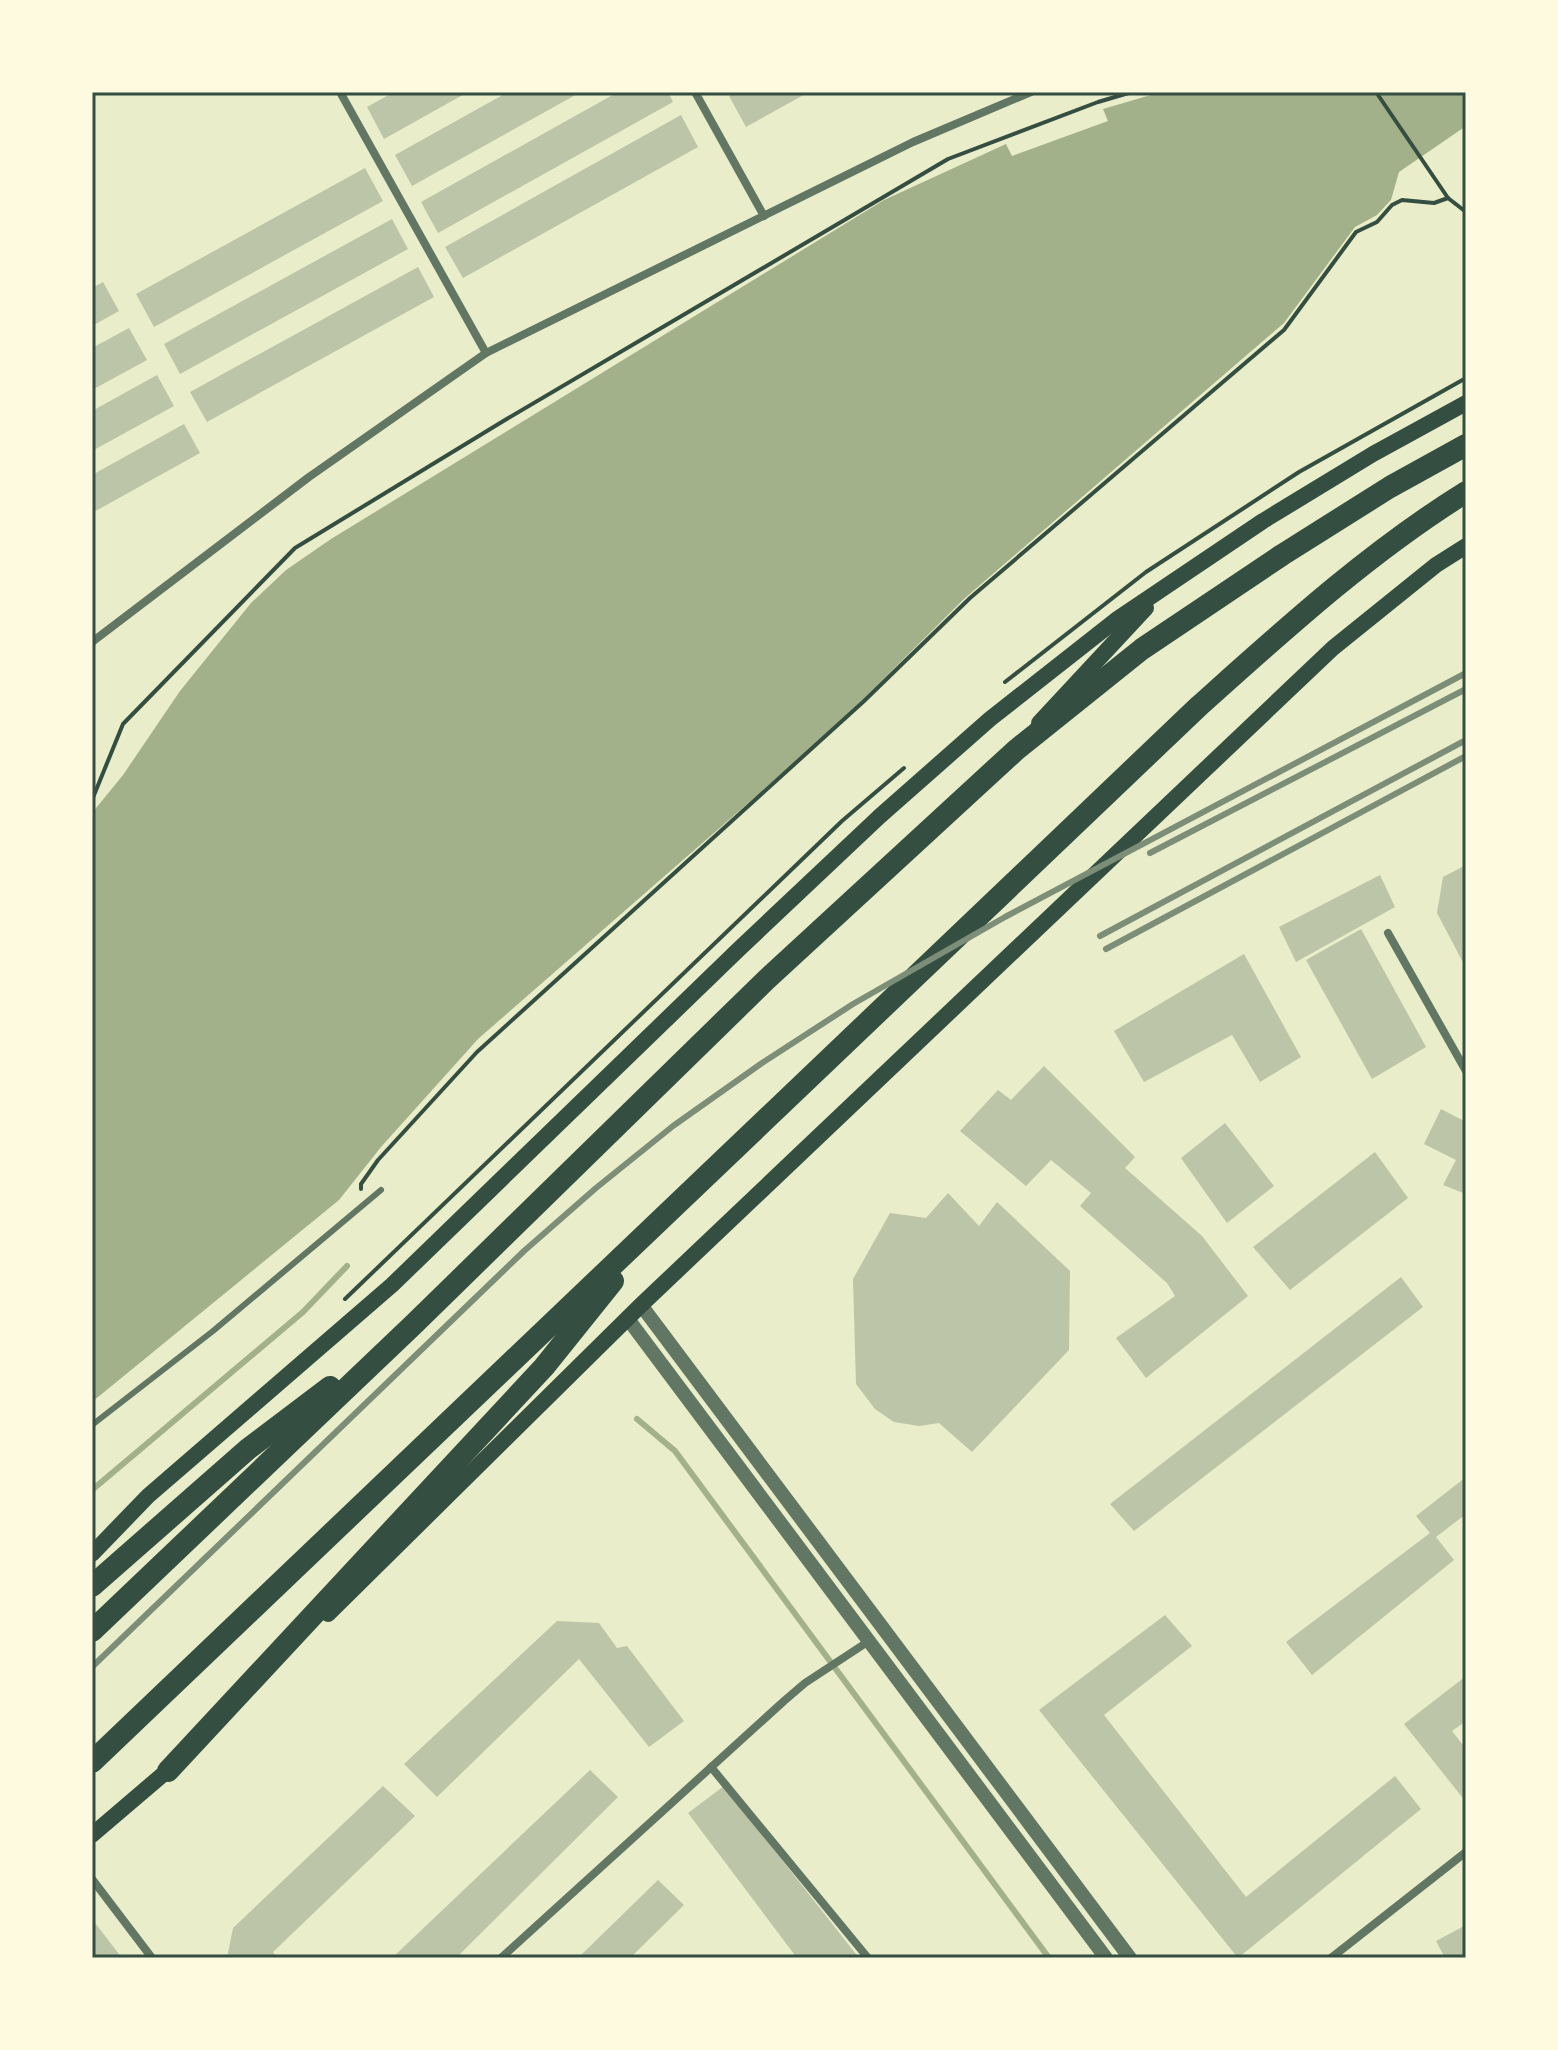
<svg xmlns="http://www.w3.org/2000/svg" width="1558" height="2050" font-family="Jost,sans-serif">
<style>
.water{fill:#a3b18a}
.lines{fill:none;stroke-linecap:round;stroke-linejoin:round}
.stream{stroke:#a3b18a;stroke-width:6}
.building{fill:#bcc5a7}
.path{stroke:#344e41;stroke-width:4}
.service{stroke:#617663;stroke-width:6}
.minor{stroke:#617663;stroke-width:8}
.tertiary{stroke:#617663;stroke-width:14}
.secondary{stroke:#344e41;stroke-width:16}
.motorway{stroke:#344e41;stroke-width:22}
.rail{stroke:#7c8e77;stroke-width:6}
.neatline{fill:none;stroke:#344e41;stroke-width:3}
</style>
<rect width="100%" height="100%" fill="#e9edc9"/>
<polygon class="water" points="1161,92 1466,92 1466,126 1399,172 1391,200 1377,215 1355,227 1284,323 965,598 833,729 478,1039 381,1147 339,1200 92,1402 92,813 123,775 180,691 251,603 286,570 331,539 884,200 1006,144 1012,156 1108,121 1103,109"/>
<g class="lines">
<g class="stream">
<polyline points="637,1419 675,1451 1049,1958"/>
<polyline points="92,1490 303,1312 347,1266"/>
</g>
</g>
<g class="building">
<polygon points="394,92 468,92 384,139 367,107"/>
<polygon points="508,92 581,92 412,186 395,155"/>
<polygon points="618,92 668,92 673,102 438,233 421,202"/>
<polygon points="735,92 809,92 746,127 729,96"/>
<polygon points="681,115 698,147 463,278 445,247"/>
<polygon points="365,168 383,201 154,327 136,294"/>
<polygon points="392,219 408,249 180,374 164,344"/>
<polygon points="418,267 434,297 207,422 190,392"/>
<polygon points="103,282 119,311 92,326 92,288"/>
<polygon points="129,328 147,360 92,390 92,348"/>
<polygon points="157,375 174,406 92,451 92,411"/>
<polygon points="184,424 200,453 92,513 92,475"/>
<polygon points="1466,865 1466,968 1437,913 1443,877"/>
<polygon points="1380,875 1395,907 1296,962 1279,927"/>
<polygon points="1361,929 1426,1047 1372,1079 1306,960"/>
<polygon points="1244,954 1301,1057 1260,1082 1232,1035 1144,1082 1114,1031"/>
<polygon points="1044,1066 1135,1157 1125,1168 1202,1236 1248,1296 1146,1378 1116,1338 1175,1296 1167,1283 1080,1206 1091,1193 1051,1160 1026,1186 960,1131 998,1090 1011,1100"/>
<polygon points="1441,1109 1466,1122 1466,1194 1443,1185 1456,1160 1424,1144"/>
<polygon points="1225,1123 1274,1186 1227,1223 1181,1158"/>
<polygon points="1375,1152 1408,1198 1290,1290 1253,1247"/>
<polygon points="948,1193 979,1226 997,1202 1070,1271 1069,1350 972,1452 939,1423 919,1426 894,1422 875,1409 856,1384 853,1279 890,1213 926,1218"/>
<polygon points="1401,1277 1423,1307 1134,1531 1110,1504"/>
<polygon points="1466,1477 1466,1514 1436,1537 1454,1560 1312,1675 1286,1642 1430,1533 1416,1516"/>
<polygon points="1165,1615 1192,1646 1104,1715 1246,1897 1395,1776 1421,1809 1238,1958 1039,1710"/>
<polygon points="557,1621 599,1623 617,1648 627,1646 684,1721 649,1747 579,1659 437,1797 404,1764"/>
<polygon points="1466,1676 1466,1721 1452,1731 1466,1749 1466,1802 1404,1724"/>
<polygon points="590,1770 618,1797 456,1958 392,1958"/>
<polygon points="383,1786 415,1816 273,1952 277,1958 227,1958 233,1928"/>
<polygon points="724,1786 859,1958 797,1958 688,1813"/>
<polygon points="658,1880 684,1905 630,1958 578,1958"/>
<polygon points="92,1919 122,1958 92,1958"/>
<polygon points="1466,1925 1466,1958 1445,1958 1436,1941"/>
</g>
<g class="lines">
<g class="path">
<polyline points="1376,92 1448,198 1466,212"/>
<polyline points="1005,682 1146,572 1299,472 1466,378"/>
<polyline points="92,800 123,724 295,548 505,420 948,159 1098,102 1132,92"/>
<polyline points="361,1189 361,1184 378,1160 477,1052 863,702 970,598 1284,330 1356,232 1377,222 1392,205 1402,200 1434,203 1448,198"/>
<polyline points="345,1299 842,821 904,768"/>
</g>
<polyline class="service" points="92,1425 213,1331 381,1190"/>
<g class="minor">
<polyline points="340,92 486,353"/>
<polyline points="695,92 764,216"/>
<polyline points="92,642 309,477 486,353 913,142 1031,92"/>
<polyline points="1388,933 1466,1071"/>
<polyline points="711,1767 868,1958"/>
<polyline points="92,1879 152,1958"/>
<polyline points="501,1958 784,1701 805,1683 869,1641"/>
<polyline points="1331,1958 1466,1852"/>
</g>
<g class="tertiary">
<polyline points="641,1305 1130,1958"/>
<polyline points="628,1319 1106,1958"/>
</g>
<g class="secondary">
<polyline points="1039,723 1146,608"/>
<polyline points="92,1554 148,1496 392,1285 738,950 880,816 990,719 1116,620 1263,521 1373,454 1466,403"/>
<polyline points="328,1614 641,1305 1333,648 1436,565 1466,546"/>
<polyline points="92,1835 174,1765"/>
</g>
<g class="motorway">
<polyline points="92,1586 248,1449 330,1387"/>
<polyline points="92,1631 414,1324 766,980 1016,750 1142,649 1282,555 1390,487 1466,445"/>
<path d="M92 1762 1198 707C1284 630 1368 553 1466 492"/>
<polyline points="168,1771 544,1367 613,1281"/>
</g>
<g class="rail">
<polyline points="1150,853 1466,689"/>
<polyline points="1100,936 1466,740"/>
<polyline points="1106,949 1466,756"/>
<polyline points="92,1667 524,1251 596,1188 673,1126 762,1063 853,1004 1005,917 1466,673"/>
</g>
</g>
<rect width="1558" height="2050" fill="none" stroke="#fefae0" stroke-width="188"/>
<rect x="94" y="94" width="1370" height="1862" class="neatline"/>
</svg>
